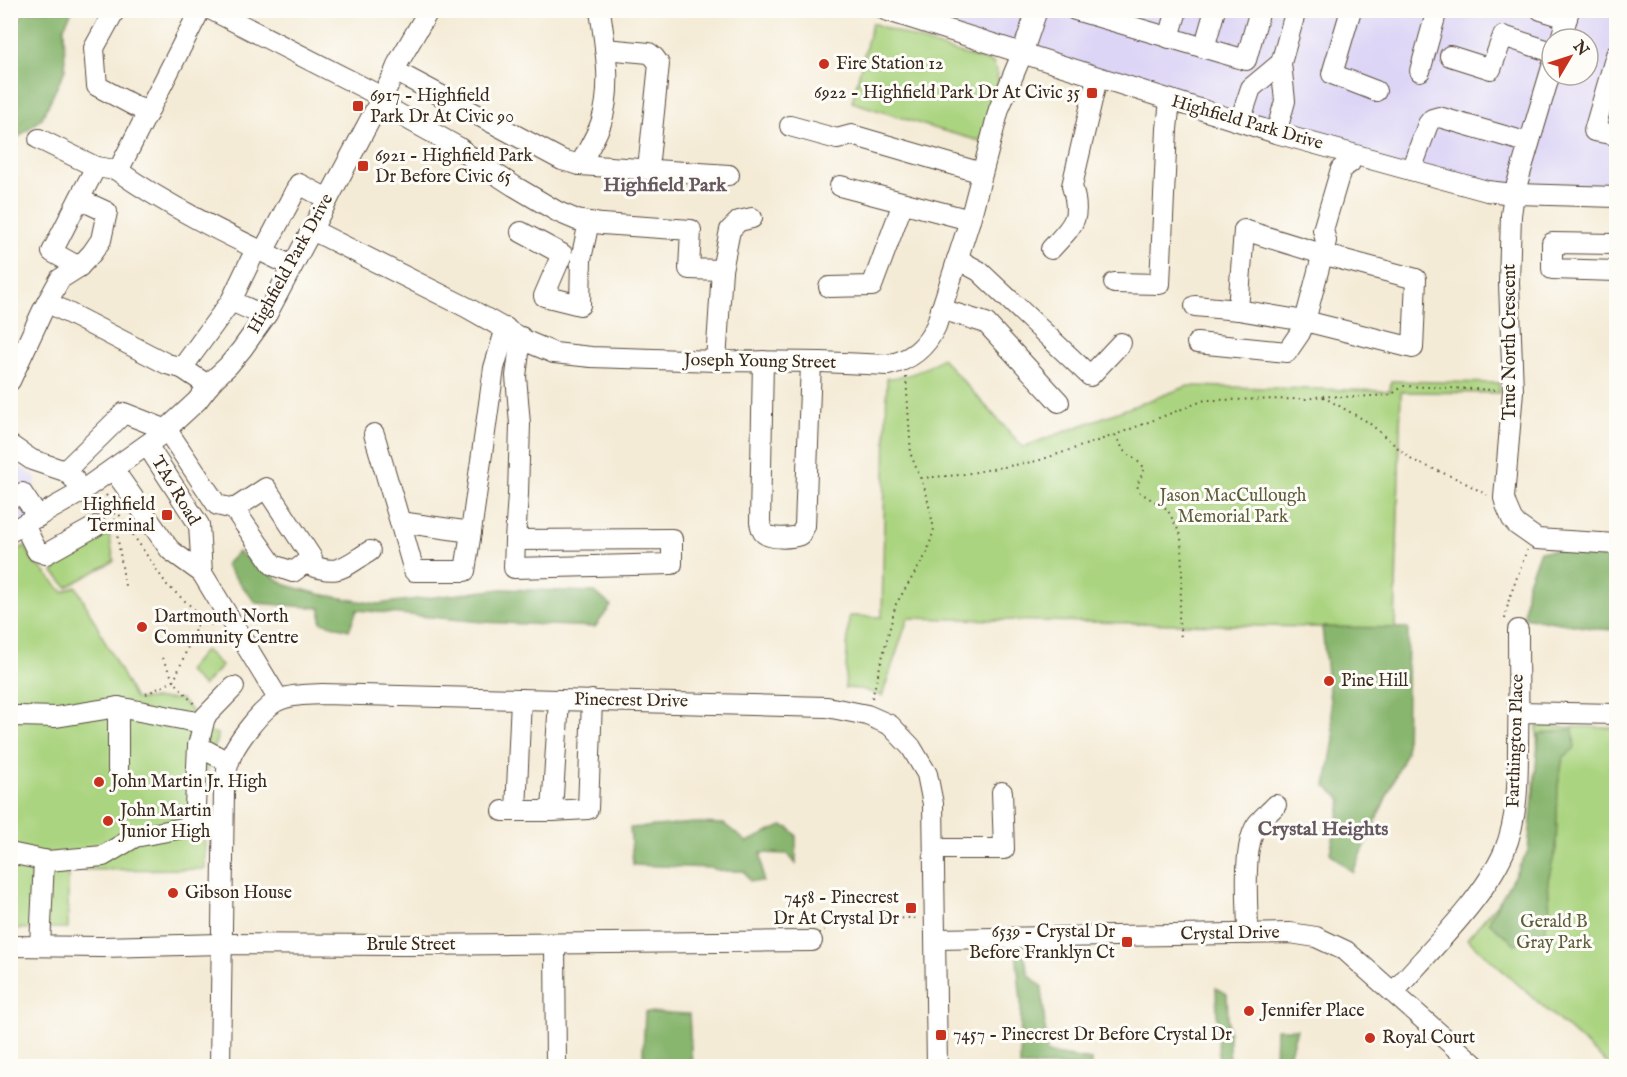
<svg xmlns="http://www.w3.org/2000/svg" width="1627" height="1077" font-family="'IM FELL English',serif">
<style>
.built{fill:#ddd5f6;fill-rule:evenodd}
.green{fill:#abd480;stroke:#737f4f;stroke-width:1.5}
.forest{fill:#88b66e;stroke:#627046;stroke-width:1.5}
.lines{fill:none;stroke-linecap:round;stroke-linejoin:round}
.minor-casing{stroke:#57473a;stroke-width:22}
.path{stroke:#57473a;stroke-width:2;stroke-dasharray:1.5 4.5;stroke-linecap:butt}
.minor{stroke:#fff;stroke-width:20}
.poi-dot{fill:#c8321e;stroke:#fdfcf7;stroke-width:2}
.labels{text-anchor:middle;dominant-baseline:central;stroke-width:6;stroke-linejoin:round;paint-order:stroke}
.poi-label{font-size:18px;fill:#3b2a1e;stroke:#fdfcf7;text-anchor:start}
.street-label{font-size:18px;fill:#3b2a1e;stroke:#fdfcf7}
.park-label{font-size:18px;fill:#5d5d3b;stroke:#fdfcf7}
.neighbourhood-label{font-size:20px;font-weight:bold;fill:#665860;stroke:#fdfcf7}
</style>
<rect width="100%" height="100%" fill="#fdfcf7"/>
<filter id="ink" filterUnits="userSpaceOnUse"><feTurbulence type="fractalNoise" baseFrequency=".0167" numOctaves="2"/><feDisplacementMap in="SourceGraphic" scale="12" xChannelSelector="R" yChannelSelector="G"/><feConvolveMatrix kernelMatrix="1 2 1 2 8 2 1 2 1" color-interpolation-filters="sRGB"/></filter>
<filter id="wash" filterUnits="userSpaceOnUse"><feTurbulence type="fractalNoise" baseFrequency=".008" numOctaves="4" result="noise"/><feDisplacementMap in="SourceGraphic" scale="24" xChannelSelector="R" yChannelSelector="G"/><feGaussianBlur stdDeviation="1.35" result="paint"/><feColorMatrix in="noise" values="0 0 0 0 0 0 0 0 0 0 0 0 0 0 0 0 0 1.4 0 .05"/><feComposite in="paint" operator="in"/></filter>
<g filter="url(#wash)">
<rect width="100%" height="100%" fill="#f4ebd6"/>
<g class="built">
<path d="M882 11H1616V201L1504 197ZM1552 39H1588V75H1552Z"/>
<polygon points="10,460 36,477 31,523 10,536"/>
</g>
<g class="green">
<path d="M872 23 942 48 993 63C1006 90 990 115 980 141L933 128 852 102Z"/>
<path d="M942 358 1023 447 1188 386 1390 391 1391 381 1499 383V393L1401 392 1395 629 908 618 882 696 861 689 845 688 849 616 882 617 887 378C908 378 925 370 942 358Z"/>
<polygon points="109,534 114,561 67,587 53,572 70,555"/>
<polygon points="25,546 35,565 41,568 63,592 76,586 135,699 181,699 209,732 218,734 206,777 205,794 205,869 68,870 68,928 11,929 10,554"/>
<polygon points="205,650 222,666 203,686 187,671"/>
<polygon points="1537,726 1616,728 1616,1066 1610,1066 1467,939 1507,892 1527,854 1531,839 1538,765"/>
</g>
<g class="forest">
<polygon points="24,11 72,11 64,27 65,70 42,118 11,143 11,38"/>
<polygon points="1616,548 1616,630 1598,629 1524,617 1527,584 1540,551"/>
<polygon points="238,552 286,585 319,594 377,604 501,589 595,592 611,606 595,627 482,622 357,610 349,630 321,622 321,608 256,603 225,565"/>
<polygon points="1322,627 1408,628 1406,752 1353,873 1330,853 1342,800 1326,786 1334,739"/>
<polygon points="1573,729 1575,748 1563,758 1558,785 1556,849 1548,880 1550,913 1543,935 1515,944 1489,922 1493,913 1528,851 1539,734"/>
<polygon points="695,823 724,824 747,842 782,826 789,828 796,835 796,864 788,854 761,853 763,882 750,881 744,871 722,871 711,868 633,865 630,828"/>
<polygon points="1016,951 1024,954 1029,975 1042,987 1047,1053 1091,1060 1091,1066 1020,1066 1021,1001"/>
<polygon points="1216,988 1227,994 1230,1066 1219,1066"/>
<polygon points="645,1012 689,1014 692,1066 647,1066 643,1053"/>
<polygon points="1276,1029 1297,1029 1286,1066 1275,1066"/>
</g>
</g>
<g filter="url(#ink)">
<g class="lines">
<g class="minor-casing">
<g id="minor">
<polyline points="115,10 94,48 97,86 148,113"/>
<path d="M200 10 118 171C170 208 234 238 292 266"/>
<polyline points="212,10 382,97"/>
<polyline points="885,10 1276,133 1487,191 1514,194 1616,197"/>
<polyline points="1075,10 1246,60 1260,10"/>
<polyline points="1351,10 1332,74 1376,91"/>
<polyline points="1541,10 1567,18"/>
<polyline points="1169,38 1177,10"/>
<polyline points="1561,39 1569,10"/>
<polyline points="1204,48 1215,10"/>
<polyline points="605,49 649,53 654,57 659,64 648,169"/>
<polyline points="1616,55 1594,131 1616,135"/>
<polyline points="1450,56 1491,69 1503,36 1552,52"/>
<polyline points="1552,67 1514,194 1511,215 1509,283 1513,391 1504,498 1506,505 1512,519 1517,525 1537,539 1616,544"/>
<path d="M395 71 562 160 580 165C587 151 596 137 601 123 613 87 605 47 600 10"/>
<polyline points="1420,71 1437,10"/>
<polyline points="379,103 458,147 477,162 514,186 558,212 577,220 602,224 691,230 689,269 722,270"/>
<polyline points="1240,121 1251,88 1281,63"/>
<polyline points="790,126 837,139 852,135 982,173"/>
<polyline points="1276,133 1285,101 1281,63 1296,10"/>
<polyline points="39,139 96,167 109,169"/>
<polyline points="580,165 729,175"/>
<polyline points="1411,170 1428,124 1432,119 1439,117 1529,143"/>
<polyline points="840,186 970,220"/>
<polyline points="79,199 52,252 79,267 92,253 101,240 107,212 79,199 96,167"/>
<path d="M312 230 466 307 528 342 554 353 591 357 716 361 821 362 888 365C911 360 926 348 936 326L970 220 999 109 1022 54 1037 10"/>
<polygon points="1244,230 1322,254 1416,279 1413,348 1305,321 1238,310"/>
<polyline points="521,232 562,254 544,296 580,305 581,259 589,222"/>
<polyline points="1616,244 1552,243 1552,269 1616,271"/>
<polyline points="256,249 231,301 265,316"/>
<path d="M1051 249C1073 225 1082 220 1072 186L1097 78"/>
<polyline points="263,252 299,184 328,199"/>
<polyline points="957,259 979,271 1090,376 1121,343"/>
<polyline points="1114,283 1160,284 1167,129 1170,100"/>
<polyline points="829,287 872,286 903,203"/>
<polyline points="47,302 167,364 182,368"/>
<polyline points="1195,306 1238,310"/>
<polyline points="941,309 986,323 1059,402"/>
<polyline points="1197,343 1287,352 1300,333 1305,321 1326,241 1323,230 1341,169 1350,163"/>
<polyline points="716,361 722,270 730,230 739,221 752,218"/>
<path d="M763 361 760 522C761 526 761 529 763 532 769 540 792 538 800 535L805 526 811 363"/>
<polyline points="10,381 43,310 60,279 79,267"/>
<polyline points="209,386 182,368 231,301"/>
<polyline points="374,434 400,522 471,532 494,368 506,328"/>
<polyline points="10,445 32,460 65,471 74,479"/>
<polyline points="147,445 199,525 202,573"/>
<polyline points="113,469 170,550 202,573 279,700"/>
<polyline points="65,471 124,413 167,430 217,505 234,509 273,565 293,572 312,558 266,488 234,509"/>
<polyline points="10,499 22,493 38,517"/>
<polyline points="400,522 414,571 465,571 471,532"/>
<polyline points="24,525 37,551 46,554 96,526"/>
<polyline points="10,532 76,495 159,436 197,401 214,379 228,366 242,349 267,314 379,103 394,74 398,63 429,10"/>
<polyline points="515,540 514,568 672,564 672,539 515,540 518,494 520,424 516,376 521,337"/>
<path d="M305 563C338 577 342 568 370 551"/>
<polyline points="559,700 552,811 588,809 592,700"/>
<polyline points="118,707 118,770"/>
<polyline points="1519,712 1616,714"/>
<polyline points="10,717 19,716 56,717 118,707 202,723"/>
<polyline points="198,746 194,826 223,826"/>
<polyline points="228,762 198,746 205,717 234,687"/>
<polyline points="503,811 516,811 521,699"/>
<polyline points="516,811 552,811"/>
<polyline points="934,849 1004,849 1002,792"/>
<polyline points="10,853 48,861 103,856 135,837 194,826"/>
<path d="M1248 934C1248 905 1242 850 1256 826 1261 818 1270 812 1276 805"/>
<polyline points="936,939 1290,933 1316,937 1346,951 1476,1066"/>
<polyline points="555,944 556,1066"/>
<polyline points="10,946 102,947 221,944 404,945 812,941"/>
<polyline points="40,946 44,860"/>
<path d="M1394 992C1429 951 1482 901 1504 852 1518 818 1518 780 1518 744 1519 706 1518 668 1518 630"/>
<path d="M220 1066 224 790C226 781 226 770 229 762 234 744 263 707 279 700 292 694 308 695 322 694L827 707 867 715 890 725 911 747 927 774 933 804 937 1066"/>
</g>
</g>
<g class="path">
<polyline points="1323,397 1368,422 1412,460 1460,480 1487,495"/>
<polyline points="1115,435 1126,454 1134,458 1145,468 1137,485 1139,492 1167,509 1181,535 1182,576 1179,617 1181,639"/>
<polyline points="921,478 959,475 1037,461 1115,435 1205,400 1307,399 1321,396 1354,397 1391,395 1403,386 1496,390"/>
<polyline points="106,495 167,585 212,625"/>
<polyline points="113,507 125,586"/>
<polyline points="1505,619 1509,599 1527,550"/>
<polyline points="162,658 174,681 195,705"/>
<polyline points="146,694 174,681 201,615"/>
<polyline points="872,698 896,604 927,553 934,529 926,492 911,455 906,376"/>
<polyline points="823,931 834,919 917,918"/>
</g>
<use href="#minor" class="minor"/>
</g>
</g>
<g class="poi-dot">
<circle cx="824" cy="64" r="6"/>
<rect x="1086" y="87" width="12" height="12" rx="3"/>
<rect x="352" y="100" width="12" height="12" rx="3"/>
<rect x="357" y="160" width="12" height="12" rx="3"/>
<rect x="161" y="509" width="12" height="12" rx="3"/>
<circle cx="142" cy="627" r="6"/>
<circle cx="1329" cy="681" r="6"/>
<circle cx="99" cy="782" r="6"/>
<circle cx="108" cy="821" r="6"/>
<circle cx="173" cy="893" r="6"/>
<rect x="905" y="902" width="12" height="12" rx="3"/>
<rect x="1121" y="936" width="12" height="12" rx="3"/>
<circle cx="1249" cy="1011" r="6"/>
<rect x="935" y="1029" width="12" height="12" rx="3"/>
<circle cx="1370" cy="1038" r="6"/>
</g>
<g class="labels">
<g class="poi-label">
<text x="836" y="64">Fire Station 12</text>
<text x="1080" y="93" text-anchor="end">6922 - Highfield Park Dr At Civic 35</text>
<text x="370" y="96">6917 - Highfield<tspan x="370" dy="21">Park Dr At Civic 90</tspan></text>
<text x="375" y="156">6921 - Highfield Park<tspan x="375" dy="21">Dr Before Civic 65</tspan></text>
<text x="155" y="505" text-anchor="end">Highfield<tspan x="155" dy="21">Terminal</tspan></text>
<text x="154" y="617">Dartmouth North<tspan x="154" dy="21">Community Centre</tspan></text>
<text x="1341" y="681">Pine Hill</text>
<text x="111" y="782">John Martin Jr. High</text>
<text x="120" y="811">John Martin<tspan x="120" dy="21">Junior High</tspan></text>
<text x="185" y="893">Gibson House</text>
<text x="899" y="898" text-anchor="end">7458 - Pinecrest<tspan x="899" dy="21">Dr At Crystal Dr</tspan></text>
<text x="1115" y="932" text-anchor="end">6539 - Crystal Dr<tspan x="1115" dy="21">Before Franklyn Ct</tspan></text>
<text x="1261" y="1011">Jennifer Place</text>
<text x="953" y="1035">7457 - Pinecrest Dr Before Crystal Dr</text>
<text x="1382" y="1038">Royal Court</text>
</g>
<g class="street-label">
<text transform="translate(1247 123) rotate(16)">Highfield Park Drive</text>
<text transform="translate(291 264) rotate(-61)">Highfield Park Drive</text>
<text transform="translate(1510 342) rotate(-90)">True North Crescent</text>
<text transform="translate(760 362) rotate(1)">Joseph Young Street</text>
<text transform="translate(175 491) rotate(59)">TA6 Road</text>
<text transform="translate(631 701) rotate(1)">Pinecrest Drive</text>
<text transform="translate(1516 741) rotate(-88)">Farthington Place</text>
<text transform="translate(1230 934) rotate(-1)">Crystal Drive</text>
<text x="411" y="945">Brule Street</text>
</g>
<g class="park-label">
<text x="1233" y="496">Jason MacCullough<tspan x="1233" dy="21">Memorial Park</tspan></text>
<text x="1554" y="922">Gerald B<tspan x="1554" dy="21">Gray Park</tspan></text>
</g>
<g class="neighbourhood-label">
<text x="665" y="185">Highfield Park</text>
<text x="1323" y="829">Crystal Heights</text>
</g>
</g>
<rect width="1627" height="1077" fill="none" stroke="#fdfcf7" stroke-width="36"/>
<g transform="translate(1570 57) rotate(51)"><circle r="28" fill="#fdfcf7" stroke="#afa8a0" stroke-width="1.5"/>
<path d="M0-4.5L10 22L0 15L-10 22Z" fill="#c8321e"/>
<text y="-9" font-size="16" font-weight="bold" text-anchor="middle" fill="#3b2a1e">N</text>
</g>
</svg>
